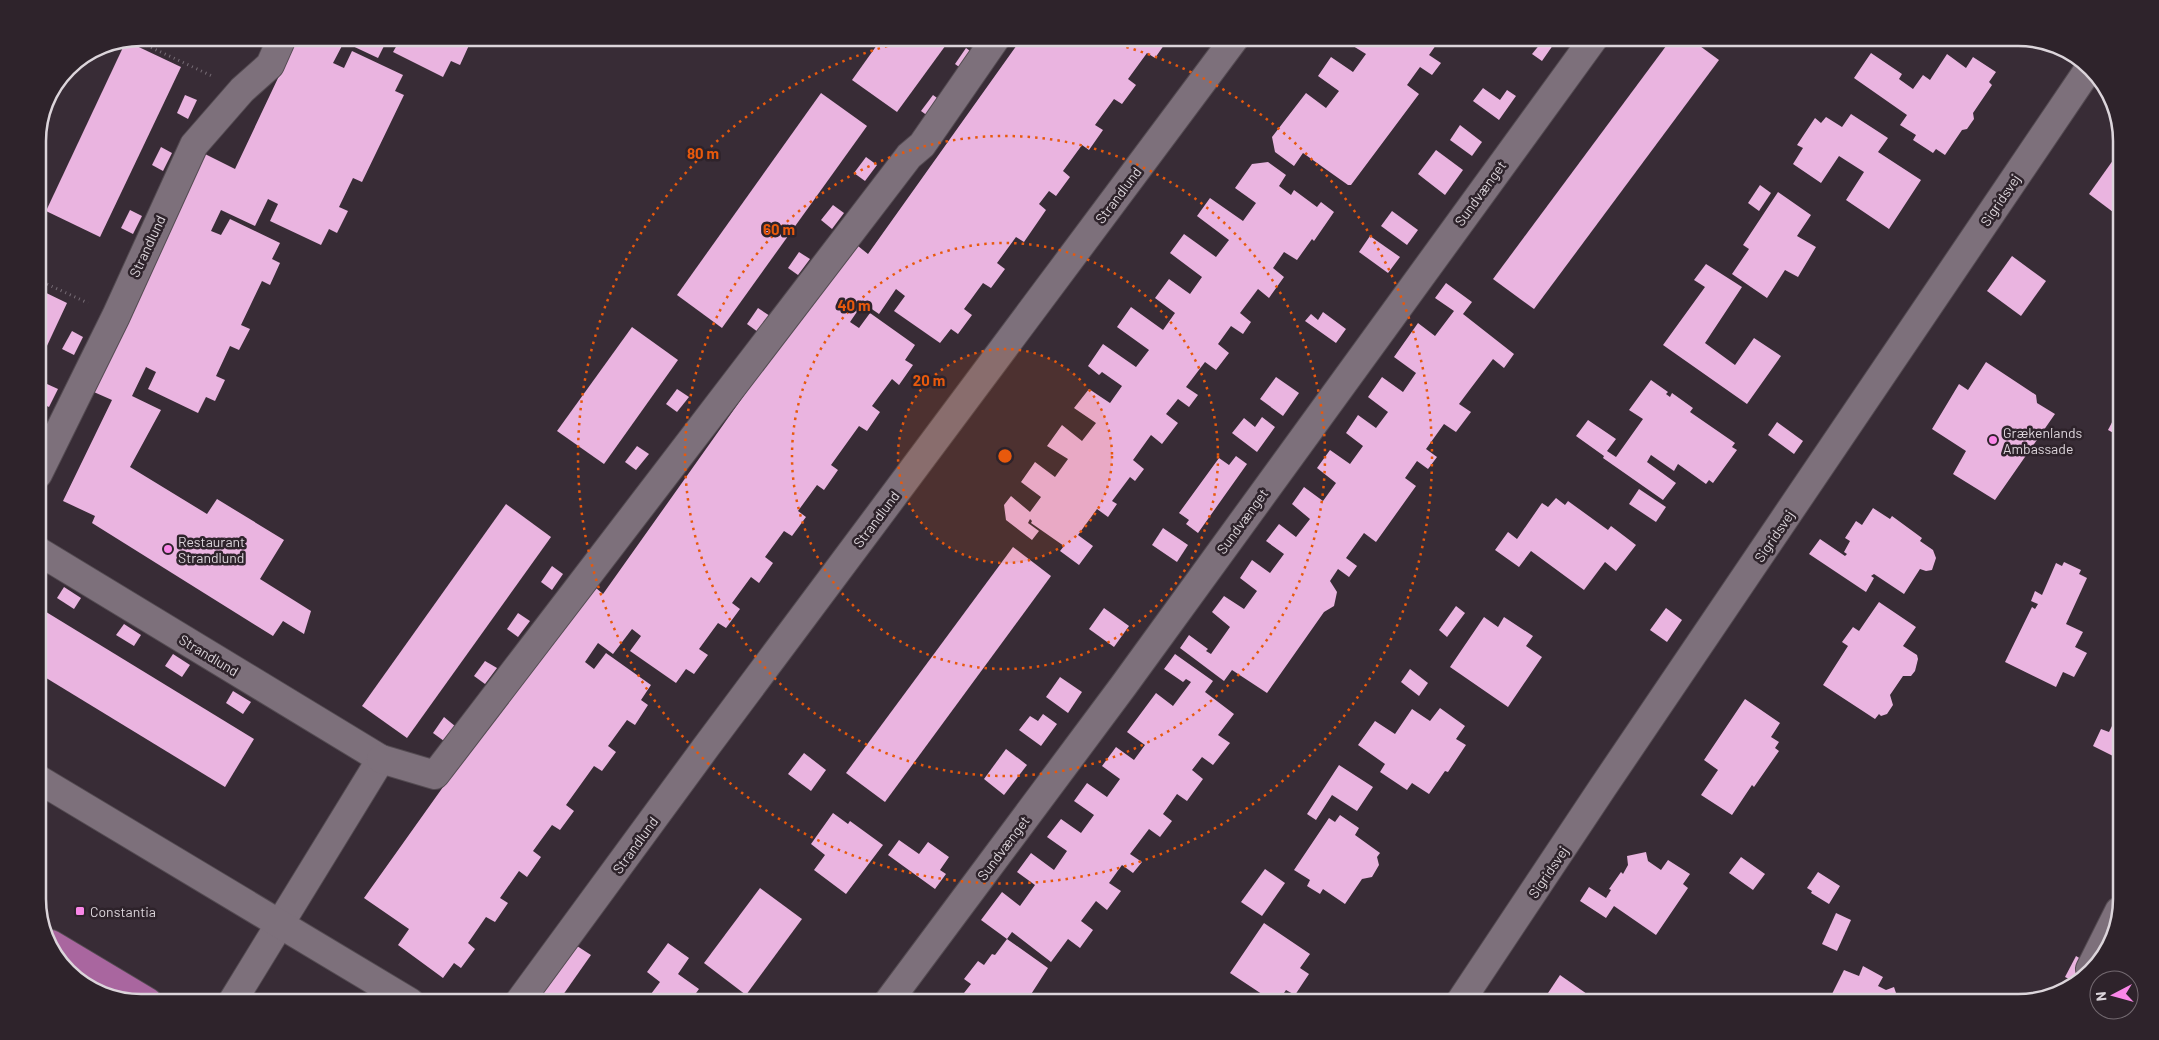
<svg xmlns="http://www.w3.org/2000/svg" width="2159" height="1040" font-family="Barlow,sans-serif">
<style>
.building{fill:#eab4e0}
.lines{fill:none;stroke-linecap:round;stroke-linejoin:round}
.minor-casing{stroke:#544b52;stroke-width:30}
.major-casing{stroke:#544b52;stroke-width:30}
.path{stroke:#776d76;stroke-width:3;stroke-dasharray:1 4;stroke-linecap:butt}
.minor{stroke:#7d707b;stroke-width:28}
.major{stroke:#a9669f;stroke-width:28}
.ring{fill:none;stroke:#e8590c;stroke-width:2.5;stroke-dasharray:2.5 5}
.poi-dot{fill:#fa87e8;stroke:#2e232b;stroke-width:2}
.labels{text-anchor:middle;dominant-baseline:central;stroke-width:5;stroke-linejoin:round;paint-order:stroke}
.street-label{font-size:14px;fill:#dcd5db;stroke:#2e232b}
.poi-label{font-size:14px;fill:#dcd5db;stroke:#2e232b;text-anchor:start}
.rim{fill:none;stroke:#dcd5db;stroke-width:2.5}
.centre{fill:#e8590c;stroke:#2e232b;stroke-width:2.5}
.ring-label{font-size:15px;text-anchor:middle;font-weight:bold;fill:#e8590c;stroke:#2e232b;stroke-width:5;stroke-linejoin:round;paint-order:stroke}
</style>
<rect width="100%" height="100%" fill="#382c36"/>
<g class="building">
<polygon points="213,38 227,38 223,47 211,41"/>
<polygon points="297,38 388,38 378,58 344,42 333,63 344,68 352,51 403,75 395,91 404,95 362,182 353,178 339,207 348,211 337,233 329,229 321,245 270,221 278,204 268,199 255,226 221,210 211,231 221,235 230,219 280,243 272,259 280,263 270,285 262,281 241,325 250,329 239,350 230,346 216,376 225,380 215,401 206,397 198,413 148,389 156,372 146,367 132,396 161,410 130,467 207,514 217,499 284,540 260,579 311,611 304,634 283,621 273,636 92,523 95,516 63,501 112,400 87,389 201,152 235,169"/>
<polygon points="401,38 462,38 462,39 470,43 460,65 451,61 443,77 393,52"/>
<polygon points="882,38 951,38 897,112 852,80"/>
<polygon points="1022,38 1169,38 1155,58 1147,53 1128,79 1136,85 1122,104 1114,99 1095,125 1103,130 1089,150 1082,145 1063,171 1070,177 1056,196 1049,191 1039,204 1046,210 1024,242 1016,237 997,263 1005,269 991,288 983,283 964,309 972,315 958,334 951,329 940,343 894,311 905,296 896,289 879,314 863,303 850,322 859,328 870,313 915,345 905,360 913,365 899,385 892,379 872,406 880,412 867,431 859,426 831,465 838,470 824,490 817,485 798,511 806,517 792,536 784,531 765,557 773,563 759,583 751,577 732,603 740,609 726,628 718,623 699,649 708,655 694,674 686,669 676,683 630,651 641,636 632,629 613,654 598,643 585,662 594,669 606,653 651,685 641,700 648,705 635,725 627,720 608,746 616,752 602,771 594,766 566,805 574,811 560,830 552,825 533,851 541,857 527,877 519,871 500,898 508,903 495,922 486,917 468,943 475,949 461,968 454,963 443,978 398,945 409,929 364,898 589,582 603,594 853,242 868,254"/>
<polygon points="1347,38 1441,38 1429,55 1441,63 1432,75 1420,67 1407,85 1419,94 1351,185 1348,185 1303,153 1294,166 1275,152 1272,137 1306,93 1326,108 1339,91 1318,76 1331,57 1353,72 1366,54 1345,41"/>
<polygon points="1534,38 1558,38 1542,61 1532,54 1541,43"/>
<polygon points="1672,38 1689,38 1719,60 1534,309 1493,279"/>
<polygon points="126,41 181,67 100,237 46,211"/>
<polygon points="966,48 977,56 966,72 955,64"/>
<polygon points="1871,53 1902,74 1899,79 1913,89 1923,75 1930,80 1947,54 1966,68 1973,57 1996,72 1989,82 1992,85 1973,113 1974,119 1967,129 1962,130 1945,155 1936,149 1933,153 1913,140 1916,135 1900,125 1907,115 1854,78"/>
<polygon points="1483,88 1500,100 1507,90 1516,96 1499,120 1473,101"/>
<polygon points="821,93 867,126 722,328 677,295"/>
<polygon points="185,95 197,100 188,119 177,113"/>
<polygon points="933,95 944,103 932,119 921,111"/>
<polygon points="1851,114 1888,138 1878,152 1921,180 1889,229 1846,200 1864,172 1839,156 1821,183 1793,164 1803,148 1797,145 1815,118 1821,123 1826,117 1842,127"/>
<polygon points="1460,125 1482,142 1472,156 1450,140"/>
<polygon points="161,147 172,153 163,171 152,165"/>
<polygon points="2121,149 2121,218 2089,194"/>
<polygon points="1436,150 1463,170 1445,195 1418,174"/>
<polygon points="866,157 877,165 865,181 854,173"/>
<polygon points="1268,162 1286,175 1279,186 1291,195 1294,190 1317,207 1321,202 1334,212 1314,241 1312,239 1297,260 1284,252 1273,268 1284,277 1269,298 1258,289 1240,313 1251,322 1243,334 1231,326 1218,344 1229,353 1216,370 1205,362 1186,387 1198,395 1189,407 1178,399 1166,414 1178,423 1162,444 1151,435 1133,460 1144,469 1135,481 1130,477 1112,501 1117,504 1108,517 1097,509 1078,535 1093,546 1079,565 1060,551 1064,546 1031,523 1032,521 1030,519 1028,523 1039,531 1032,540 1006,520 1004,505 1011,496 1030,512 1041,497 1021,482 1035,462 1055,477 1068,459 1047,446 1062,425 1082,441 1096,423 1074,408 1089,389 1110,403 1122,386 1102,372 1099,375 1088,366 1103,344 1136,367 1149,350 1117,327 1131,307 1163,330 1175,313 1155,298 1169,279 1190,294 1202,277 1170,253 1184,234 1216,257 1229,240 1197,216 1210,198 1243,221 1256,203 1235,188 1252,164"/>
<polygon points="1760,185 1771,193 1759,211 1748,203"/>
<polygon points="1778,192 1811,215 1797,236 1816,247 1798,277 1785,270 1767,298 1732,274 1749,249 1743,245"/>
<polygon points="833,205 844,213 832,229 821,220"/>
<polygon points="130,210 142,216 133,234 121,228"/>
<polygon points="1392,211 1418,230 1407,245 1381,226"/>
<polygon points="1370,236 1400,257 1388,273 1359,252"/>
<polygon points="799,252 810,259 798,275 788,268"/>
<polygon points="2012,256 2046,281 2021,316 1987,291"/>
<polygon points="1706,264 1742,287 1705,343 1735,365 1754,338 1781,356 1747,404 1663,345 1705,287 1694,280"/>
<polygon points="1446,283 1472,302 1463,314 1514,354 1504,368 1493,359 1471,388 1459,404 1471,412 1456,432 1444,424 1426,449 1437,457 1428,469 1417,461 1405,478 1416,486 1376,542 1364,533 1346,558 1357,566 1349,577 1338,569 1330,581 1337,592 1334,606 1324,612 1267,693 1232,670 1224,681 1180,648 1189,635 1208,649 1206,651 1211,654 1230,627 1212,612 1224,596 1244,609 1257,591 1240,578 1252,560 1270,573 1284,554 1266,541 1279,524 1296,537 1310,519 1292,504 1304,487 1323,501 1336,483 1317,468 1330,450 1350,464 1363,446 1346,433 1358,415 1376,428 1388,412 1368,397 1382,377 1403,392 1416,373 1394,357 1418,323 1435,336 1454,311 1435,298"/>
<polygon points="38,289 67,303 38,365"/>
<polygon points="758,308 770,316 758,332 747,324"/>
<polygon points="1323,312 1346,329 1336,343 1305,321 1311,314 1318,320"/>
<polygon points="632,327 678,360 604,464 557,431"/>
<polygon points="72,331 83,337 74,355 62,349"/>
<polygon points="1986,362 2036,395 2037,403 2055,414 1995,500 1953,474 1966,451 1932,429 1959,384 1968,390"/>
<polygon points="1276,377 1299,393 1283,416 1260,399"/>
<polygon points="1651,380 1668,392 1666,394 1670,397 1672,393 1693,408 1690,412 1735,443 1732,447 1737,450 1713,483 1709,480 1706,484 1678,464 1674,471 1651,455 1647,462 1676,483 1663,500 1603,458 1604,456 1576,436 1588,420 1616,439 1607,451 1616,457 1643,419 1629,410"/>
<polygon points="47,384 58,389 49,407 38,402"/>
<polygon points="677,389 689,397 677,412 666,404"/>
<polygon points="2121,405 2121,437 2108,430"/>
<polygon points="1262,417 1275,427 1257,452 1232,433 1244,418 1255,427"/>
<polygon points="1777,422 1803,441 1794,454 1768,435"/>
<polygon points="637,446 649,454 636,470 625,462"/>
<polygon points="2121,448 2121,460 2116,457"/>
<polygon points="1236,456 1247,464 1198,533 1186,524 1189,520 1179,513 1219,458 1229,465"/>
<polygon points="1639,489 1666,507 1656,522 1629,504"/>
<polygon points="1556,498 1565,505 1568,501 1608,530 1611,526 1636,545 1616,571 1605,562 1584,590 1531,551 1519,567 1495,550 1508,532 1517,539 1542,503 1548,507"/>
<polygon points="506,504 551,537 407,738 362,706"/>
<polygon points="1873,508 1890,519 1892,516 1922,538 1920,541 1933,550 1936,558 1932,570 1926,571 1920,569 1904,594 1874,574 1871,576 1874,578 1866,592 1809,554 1820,539 1845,556 1847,554 1844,552 1850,541 1845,538 1856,521 1862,525"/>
<polygon points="1163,528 1188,545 1177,562 1152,545"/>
<polygon points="1013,547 1051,576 885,802 846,773"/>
<polygon points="2064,562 2081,570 2079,574 2087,578 2066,624 2083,632 2075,647 2087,653 2074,677 2063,672 2056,687 2005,662 2032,607 2035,609 2038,604 2031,601 2035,591 2042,595 2056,563 2062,566"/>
<polygon points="552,566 563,574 552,590 541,582"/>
<polygon points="64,587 81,598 74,609 57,598"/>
<polygon points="1879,602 1916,627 1903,646 1917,655 1918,659 1915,671 1911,676 1903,676 1890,695 1893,705 1887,714 1881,716 1879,714 1875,719 1823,685 1848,646 1842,642 1853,627 1859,631"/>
<polygon points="1456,606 1465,613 1447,637 1439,630"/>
<polygon points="38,607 254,739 225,787 38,673"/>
<polygon points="1104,608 1129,626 1114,647 1089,629"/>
<polygon points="1666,608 1682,620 1667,642 1650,630"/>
<polygon points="518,613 530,621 518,637 507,629"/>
<polygon points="1484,617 1498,627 1504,617 1533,636 1526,646 1542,657 1508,707 1450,667"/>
<polygon points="124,624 141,635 134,646 116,635"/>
<polygon points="173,654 190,665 182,677 165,666"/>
<polygon points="1175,654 1213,681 1205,692 1234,714 1218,735 1230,743 1213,765 1202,757 1192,770 1203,779 1187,801 1177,794 1163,814 1172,821 1160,837 1149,829 1130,854 1142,862 1133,873 1122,865 1109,883 1121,891 1107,910 1096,901 1081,921 1093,930 1080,948 1068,939 1051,962 1012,932 1007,939 981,920 1002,892 1020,906 1035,885 1017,872 1031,853 1054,870 1067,851 1047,837 1061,819 1081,833 1094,815 1074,801 1087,783 1107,797 1120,779 1102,766 1116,747 1134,760 1145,745 1127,732 1156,693 1173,706 1191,682 1186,679 1183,682 1164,669"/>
<polygon points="485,661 497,668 485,684 474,676"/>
<polygon points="1410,669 1428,683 1419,696 1401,682"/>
<polygon points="1060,677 1082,692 1068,713 1046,697"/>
<polygon points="233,691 251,702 243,714 226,703"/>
<polygon points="1745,699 1780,723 1771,737 1779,742 1775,748 1779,751 1754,787 1752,785 1732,815 1701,795 1718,770 1704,760"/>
<polygon points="1440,708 1465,726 1456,739 1466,745 1448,772 1445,771 1429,794 1412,783 1407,790 1380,772 1385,764 1358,745 1375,721 1395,734 1412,709 1430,721"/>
<polygon points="1043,714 1057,724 1041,746 1019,730 1030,716 1038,721"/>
<polygon points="2117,716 2121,719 2121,760 2093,746 2101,729 2109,732"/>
<polygon points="444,717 455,726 444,741 433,733"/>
<polygon points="1006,749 1027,765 1004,795 984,779"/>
<polygon points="804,753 826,770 811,791 788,774"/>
<polygon points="1339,765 1373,787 1357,811 1332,795 1316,820 1307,814"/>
<polygon points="833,813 848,824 850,821 883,845 846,894 814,870 825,855 811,844"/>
<polygon points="1340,815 1359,828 1355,835 1380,853 1377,857 1379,865 1372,877 1362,879 1345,904 1323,889 1320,894 1307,886 1310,880 1294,870 1329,818 1335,822"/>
<polygon points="899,840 919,854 928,842 949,857 940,870 946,874 935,889 888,855"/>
<polygon points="1646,852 1648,861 1661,870 1668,860 1690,874 1683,884 1688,888 1656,935 1614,906 1606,918 1580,901 1589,887 1606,898 1611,890 1609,889 1621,872 1623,874 1628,865 1627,856"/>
<polygon points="1741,857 1765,874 1753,890 1729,873"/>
<polygon points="1265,869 1285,883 1262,916 1241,902"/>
<polygon points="1818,872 1840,886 1829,904 1811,893 1812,891 1807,888"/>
<polygon points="760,888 802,919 746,995 704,963"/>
<polygon points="1836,913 1851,920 1837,951 1822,944"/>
<polygon points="1264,923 1310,954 1300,968 1309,974 1295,995 1286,990 1278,1002 1274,1002 1230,973"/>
<polygon points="1007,939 1048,968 1026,1002 957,1002 971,984 964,979 978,961 984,965 992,954 995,955"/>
<polygon points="668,943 689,958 678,974 699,989 691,1000 695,1002 645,1002 660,982 647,972"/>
<polygon points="577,946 591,955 558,1002 535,1002"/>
<polygon points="2076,956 2086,962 2077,983 2065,977"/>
<polygon points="1863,966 1883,977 1878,986 1886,990 1894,987 1899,1002 1828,1002 1844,970 1859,976"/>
<polygon points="1560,975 1587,994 1582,1002 1542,1002"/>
<polygon points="1813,997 1826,1002 1811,1002"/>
</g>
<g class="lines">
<g class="minor-casing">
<g id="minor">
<polyline points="38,474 116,316 194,145 242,90 270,65 282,38"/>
<polyline points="38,551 381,759 232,1002"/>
<polyline points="381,759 435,775 909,156 922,145 996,38"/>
<polyline points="38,779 410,1002"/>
<polyline points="2090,969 2119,911"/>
<polyline points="519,1002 706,747 1235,38"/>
<polyline points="888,1002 1124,685 1594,38"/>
<polyline points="1460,1002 1603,787 2088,70"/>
</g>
</g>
<g class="major-casing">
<polyline id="major" points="51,944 148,1002"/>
</g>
<g class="path">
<polyline points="133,39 212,76"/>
<polyline points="38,280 88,303"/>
</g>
<use href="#minor" class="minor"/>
<use href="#major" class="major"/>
</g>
<circle cx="1005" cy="456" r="107" fill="#e8590c" fill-opacity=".12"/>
<g class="ring">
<circle cx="1005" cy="456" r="107"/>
<circle cx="1005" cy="456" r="213"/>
<circle cx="1005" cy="456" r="320"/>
<path d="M1090 38A427 427 0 1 1 920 38"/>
</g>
<g class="poi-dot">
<circle cx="1993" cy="440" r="5"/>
<circle cx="168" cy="549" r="5"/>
<rect x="75" y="906" width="10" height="10" rx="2.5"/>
</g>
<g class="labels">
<g class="street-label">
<text transform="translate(1480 193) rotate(-54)">Sundvænget</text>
<text transform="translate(1118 195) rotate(-53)">Strandlund</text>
<text transform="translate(2000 200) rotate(-56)">Sigridsvej</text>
<text transform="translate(147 246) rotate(-65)">Strandlund</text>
<text transform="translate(876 519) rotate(-53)">Strandlund</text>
<text transform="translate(1242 521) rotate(-54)">Sundvænget</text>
<text transform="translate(1774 536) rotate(-56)">Sigridsvej</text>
<text transform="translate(209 655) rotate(31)">Strandlund</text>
<text transform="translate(635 845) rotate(-54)">Strandlund</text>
<text transform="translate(1003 848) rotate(-53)">Sundvænget</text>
<text transform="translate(1548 872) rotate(-56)">Sigridsvej</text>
</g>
<g class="poi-label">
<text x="2003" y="432">Grækenlands<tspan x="2003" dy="16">Ambassade</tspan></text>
<text x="178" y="541">Restaurant<tspan x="178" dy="16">Strandlund</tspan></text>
<text x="90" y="911">Constantia</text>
</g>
</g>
<path d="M0 0H2159V1040H0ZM141 46H2018A95 95 0 0 1 2113 141V899A95 95 0 0 1 2018 994H141A95 95 0 0 1 46 899V141A95 95 0 0 1 141 46Z" fill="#2e232b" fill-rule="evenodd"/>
<path class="rim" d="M141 46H2018A95 95 0 0 1 2113 141V899A95 95 0 0 1 2018 994H141A95 95 0 0 1 46 899V141A95 95 0 0 1 141 46Z"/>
<circle cx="1005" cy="456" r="8" class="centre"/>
<g class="ring-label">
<text x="703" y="159">80 m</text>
<text x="779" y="235">60 m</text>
<text x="854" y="311">40 m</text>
<text x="929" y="386">20 m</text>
</g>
<g transform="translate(2114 995) rotate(264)"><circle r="24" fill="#2e232b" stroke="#746a71"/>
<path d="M0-4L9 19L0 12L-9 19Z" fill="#fa87e8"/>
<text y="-8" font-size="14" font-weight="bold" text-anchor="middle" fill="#dcd5db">N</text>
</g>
</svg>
